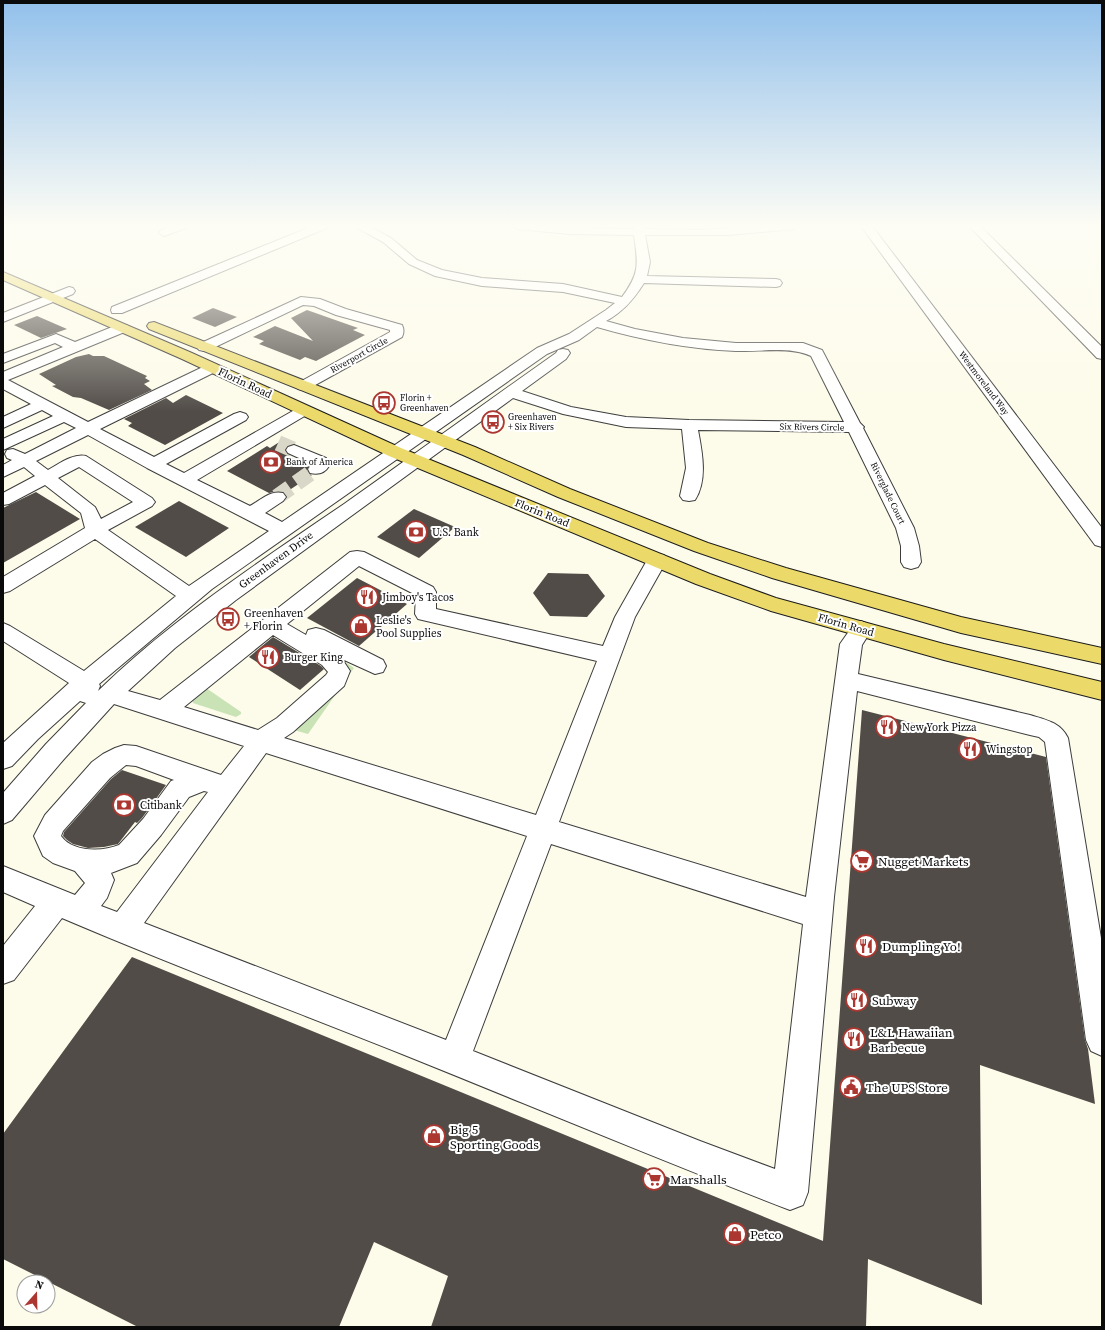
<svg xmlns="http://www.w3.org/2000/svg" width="1105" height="1330" font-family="'Source Serif 4',serif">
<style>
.green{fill:#c9e3b6}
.building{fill:#514c47}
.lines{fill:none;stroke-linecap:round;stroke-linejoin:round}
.minor-tunnel{stroke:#d9d7c8;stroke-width:16;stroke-dasharray:16 8;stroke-linecap:butt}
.minor-casing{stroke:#3d3d3d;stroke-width:2}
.major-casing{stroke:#1b1b1b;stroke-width:2}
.minor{fill:#fff;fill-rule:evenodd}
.major{fill:#ebd96a;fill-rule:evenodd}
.labels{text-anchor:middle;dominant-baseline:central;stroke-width:4;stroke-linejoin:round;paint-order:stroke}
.far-street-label{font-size:9px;fill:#0a0a0a;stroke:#fff}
.far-poi-label{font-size:9px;fill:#0a0a0a;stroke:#fff;text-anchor:start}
.street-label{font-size:11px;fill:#0a0a0a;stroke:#fff}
.poi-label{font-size:11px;fill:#0a0a0a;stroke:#fff;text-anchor:start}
.near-poi-label{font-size:13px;fill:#0a0a0a;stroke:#fff;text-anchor:start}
</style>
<rect width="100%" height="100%" fill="#fdfbe9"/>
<g class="green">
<polygon points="337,656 354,668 308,734 294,730 306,713"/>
<polygon points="206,688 241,712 241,714 236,717 193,703 192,699"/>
</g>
<g class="building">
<polygon points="213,308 237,317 215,327 192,318"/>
<polygon points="307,310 358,328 353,330 365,335 316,361 305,357 300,360 259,344 264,341 253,337 275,326 313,341 291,318"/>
<polygon points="37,316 67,329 41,338 14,325"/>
<polygon points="89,354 93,356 104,356 147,376 145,378 150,381 144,384 152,390 109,410 81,398 73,397 52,386 56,385 39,374 76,357"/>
<polygon points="186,395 223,413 165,445 128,426 132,423 124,419 166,398 173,403"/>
<polygon points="284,439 293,444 288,446 285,449 287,454 286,455 309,466 307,470 309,474 312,475 285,493 278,491 269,493 227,471 267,446 270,448"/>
<polygon points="36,492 80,519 3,563 3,508"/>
<polygon points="179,501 229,528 186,557 135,527"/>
<polygon points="414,509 455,527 419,558 377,537"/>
<polygon points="548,573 588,574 605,596 587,617 550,616 533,593"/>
<polygon points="357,578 407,604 359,646 307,618"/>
<polygon points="273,637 321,666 324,669 300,690 249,657"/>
<polygon points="862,710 1046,757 1085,1040 1088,1049 1095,1104 980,1065 982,1305 868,1259 866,1327 431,1327 448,1276 374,1242 339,1327 138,1327 3,1259 3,1134 132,957 823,1241"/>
<polygon points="122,770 166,785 142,818 137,823 135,822 118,844 104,847 88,848 73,844 67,840 63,836 64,832 111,779"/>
</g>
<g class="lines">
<g class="minor-tunnel">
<polyline points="278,443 294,450"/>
<polyline points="277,497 316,469"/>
</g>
<g class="minor-casing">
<g id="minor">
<polygon points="172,226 187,226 186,228 164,236 159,233 160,231"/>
<polygon points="313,226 328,226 327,228 122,313 112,313 111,310 112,307"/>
<path d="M354 226H368L391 238 417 260 442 270 482 278 563 284 622 297C640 273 638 264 634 235L570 234 518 229 513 226 634 229V226H644V229L699 230 757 226H799L794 229 728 235H645L650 262 647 276 776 279 780 280 782 283 780 286 776 287 644 283C634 299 623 312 606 321L635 329 683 338 736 343H803L822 350 860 423 864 427 863 428 914 528 919 546 921 562 918 567 911 569 904 567 901 562V546L896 528 849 432 698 430C702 451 708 480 695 500L689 501 683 500 680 496 686 468 682 429 626 427 563 414 513 398 236 600 175 648 128 691 160 700 350 552 357 551 364 552 433 587 436 592V609L603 646 615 617 650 555 657 554 664 555 667 560 635 617 559 822 806 897 840 644 854 624 861 621 868 624 872 629 862 645 858 674 1030 715C1046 720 1060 722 1068 738L1102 944V1056L1091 1051 1086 1040 1045 742 1039 737 1030 735 857 691 834 897 808 1192 803 1205 790 1210C660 1160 531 1106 402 1054 289 1009 174 966 62 918L14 980 3 984V946L35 906 3 892V866L75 895 85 883 75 871 53 863 43 856 34 836 45 815 92 762 103 754 115 748 124 745 136 746 221 775 244 746 114 704 64 759 12 820 3 824V793L46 744 86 703 80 701 38 739 12 766 3 769V743L69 683 3 641V623L10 626 84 671 176 596 95 539 10 591 3 593V577L85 528 81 513 45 485 9 504 3 505V493L35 476 24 467 3 477V465L12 460 7 458 5 454 7 450 13 449 25 454 76 428 64 422 3 450V439L53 416 42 410 3 428V417L31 404 3 389V372L63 347 55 343 3 363V354L56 334 75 342 117 325H127L129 328 127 331 8 380 88 422 207 365 212 364 217 365 219 368 217 371 100 429 154 457 234 414 240 412 246 414 248 417 246 420 166 464 184 473 298 408 303 406 308 408 311 411 308 414 197 480 250 506C261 500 270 490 283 493L286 497 283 501 265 513 282 522 537 348 569 334 606 310 615 303 563 292 482 286 435 276 409 264 383 242ZM597 327C642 340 688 349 736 351 760 352 789 346 811 356L844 422 689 420 626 417 571 407 522 391 566 359 570 353 568 350 563 349 558 350 556 353C485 403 415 454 344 504 259 562 172 619 98 691L100 686 99 684 212 589 547 354 579 340ZM88 435 147 468 269 531 189 586 108 530 152 506 155 502 152 498 86 456C73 453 59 464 48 470L36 461ZM79 467 133 502 101 519 95 507 58 478ZM359 566 416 595 415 614 418 619 597 661 536 815 284 738 293 732 344 686 350 671 342 659 375 674 383 672 386 666 383 660 324 630 316 628 308 630 306 635 287 624ZM273 635 322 665 328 672 326 675 277 718 258 730 184 707ZM266 753 527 836 446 1040 144 923ZM126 765 136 766 174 780 171 781 143 819 119 845C102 852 72 852 61 836L63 831 110 778ZM204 791 208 792 117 912 101 906 107 898 114 880 111 873 137 863 161 835 189 797ZM551 844 803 924 775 1169 700 1141 473 1051Z"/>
<polygon points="861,226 872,226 1102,528 1102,547 1095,545"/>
<polygon points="969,226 980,226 1102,347 1102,359 1097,358"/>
<polygon points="69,287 73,288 75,291 73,294 3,322 3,313"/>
<path d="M301 297 320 299 346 309 402 325C404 329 404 333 402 337L308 389 303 390 298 389 296 386 298 383 390 332V330L336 315 314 306 303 305 209 350 204 351 199 350 197 347 199 344Z"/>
<path d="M294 445 326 458 329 466C325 473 318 475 310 473L308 469 312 464 288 453 286 450 288 447Z"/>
</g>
</g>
<g class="major-casing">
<g id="major">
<polygon points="3,272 192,353 401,448 710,574 776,598 944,644 1102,682 1102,700 944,660 771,611 696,584 389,456 182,359 3,280"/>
<polygon points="154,322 475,447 570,489 708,543 786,568 961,617 1102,648 1102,664 961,633 772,578 694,551 558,497 463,455 149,329 147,326 149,323"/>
</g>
</g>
<use href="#minor" class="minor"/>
<use href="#major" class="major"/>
</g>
<linearGradient id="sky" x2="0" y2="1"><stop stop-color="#92c0eb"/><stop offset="0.55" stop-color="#fefdf5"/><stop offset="1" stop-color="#fefdf5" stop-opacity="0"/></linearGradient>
<rect width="1105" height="412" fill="url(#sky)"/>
<defs>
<g id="bus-ring" transform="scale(1.15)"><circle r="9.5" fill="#fff" stroke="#ab3730" stroke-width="1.5"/><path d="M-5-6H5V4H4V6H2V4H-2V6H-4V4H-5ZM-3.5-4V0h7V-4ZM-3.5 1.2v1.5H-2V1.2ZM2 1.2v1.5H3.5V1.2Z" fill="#ab3730"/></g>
<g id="bank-ring" transform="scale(1.15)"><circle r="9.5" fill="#fff" stroke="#ab3730" stroke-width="1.5"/><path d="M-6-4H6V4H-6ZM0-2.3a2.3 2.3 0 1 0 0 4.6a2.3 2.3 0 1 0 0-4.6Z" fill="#ab3730"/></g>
<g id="restaurant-ring" transform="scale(1.15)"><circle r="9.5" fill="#fff" stroke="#ab3730" stroke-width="1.5"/><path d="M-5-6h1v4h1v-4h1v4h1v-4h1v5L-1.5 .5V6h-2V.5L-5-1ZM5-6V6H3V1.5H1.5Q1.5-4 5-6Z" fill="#ab3730"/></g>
<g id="shop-ring" transform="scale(1.15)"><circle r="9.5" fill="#fff" stroke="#ab3730" stroke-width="1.5"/><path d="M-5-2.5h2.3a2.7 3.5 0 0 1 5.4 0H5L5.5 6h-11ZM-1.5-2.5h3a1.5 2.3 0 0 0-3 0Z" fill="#ab3730"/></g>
<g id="supermarket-ring" transform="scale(1.15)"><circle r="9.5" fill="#fff" stroke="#ab3730" stroke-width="1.5"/><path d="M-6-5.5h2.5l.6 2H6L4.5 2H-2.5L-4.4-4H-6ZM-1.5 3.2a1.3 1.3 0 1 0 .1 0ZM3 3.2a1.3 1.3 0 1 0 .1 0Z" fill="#ab3730"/></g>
<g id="civic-ring" transform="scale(1.15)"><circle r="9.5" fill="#fff" stroke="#ab3730" stroke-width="1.5"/><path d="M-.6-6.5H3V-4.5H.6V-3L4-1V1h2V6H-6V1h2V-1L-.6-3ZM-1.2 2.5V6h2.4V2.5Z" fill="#ab3730"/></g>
</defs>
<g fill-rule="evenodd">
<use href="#bus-ring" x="384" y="403"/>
<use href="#bus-ring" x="493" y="422"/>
<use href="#bank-ring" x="271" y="462"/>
<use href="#bank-ring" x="416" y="532"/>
<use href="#restaurant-ring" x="367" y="597"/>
<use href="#bus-ring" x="228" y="619"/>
<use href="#shop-ring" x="361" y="626"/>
<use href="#restaurant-ring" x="268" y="657"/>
<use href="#restaurant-ring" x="887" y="727"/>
<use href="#restaurant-ring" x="970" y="749"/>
<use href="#bank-ring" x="124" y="805"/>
<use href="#supermarket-ring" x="862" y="861"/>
<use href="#restaurant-ring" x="866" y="946"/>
<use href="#restaurant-ring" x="857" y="1000"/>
<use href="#restaurant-ring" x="854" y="1039"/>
<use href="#civic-ring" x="851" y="1087"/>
<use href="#shop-ring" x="434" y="1136"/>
<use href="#supermarket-ring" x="654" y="1179"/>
<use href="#shop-ring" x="735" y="1234"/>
</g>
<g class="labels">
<g class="far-street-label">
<text transform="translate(359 355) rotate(-29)">Riverport Circle</text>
<text transform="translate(984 383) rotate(53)">Westmoreland Way</text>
<text transform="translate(812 427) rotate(1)">Six Rivers Circle</text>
<text transform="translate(888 493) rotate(64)">Riverglade Court</text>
</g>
<g class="far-poi-label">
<text x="400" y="398">Florin +<tspan x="400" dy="10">Greenhaven</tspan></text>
<text x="508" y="417">Greenhaven<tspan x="508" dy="10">+ Six Rivers</tspan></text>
<text x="286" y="462">Bank of America</text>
</g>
<g class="street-label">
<text transform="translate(245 383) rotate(25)">Florin Road</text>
<text transform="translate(542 513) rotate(22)">Florin Road</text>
<text transform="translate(276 560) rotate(-36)">Greenhaven Drive</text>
<text transform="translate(846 625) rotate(16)">Florin Road</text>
</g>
<g class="poi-label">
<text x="432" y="532">U.S. Bank</text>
<text x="382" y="597">Jimboy's Tacos</text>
<text x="244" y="613">Greenhaven<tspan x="244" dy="13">+ Florin</tspan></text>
<text x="376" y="620">Leslie's<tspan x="376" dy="13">Pool Supplies</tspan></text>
<text x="284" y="657">Burger King</text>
<text x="902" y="727">New York Pizza</text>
<text x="986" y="749">Wingstop</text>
<text x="140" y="805">Citibank</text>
</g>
<g class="near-poi-label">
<text x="878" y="861">Nugget Markets</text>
<text x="882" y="946">Dumpling Yo!</text>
<text x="872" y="1000">Subway</text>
<text x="870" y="1032">L&amp;L Hawaiian<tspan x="870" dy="15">Barbecue</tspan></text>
<text x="866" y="1087">The UPS Store</text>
<text x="450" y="1129">Big 5<tspan x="450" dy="15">Sporting Goods</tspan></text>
<text x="670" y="1179">Marshalls</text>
<text x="750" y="1234">Petco</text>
</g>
</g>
<rect width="1105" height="1330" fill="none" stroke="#0a0a0a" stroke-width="8"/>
<g transform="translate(36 1294) rotate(20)"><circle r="19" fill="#ffffff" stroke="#9d9d9d"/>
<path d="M0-3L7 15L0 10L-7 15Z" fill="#ab3730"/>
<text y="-6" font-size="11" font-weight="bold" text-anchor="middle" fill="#0a0a0a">N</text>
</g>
</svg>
